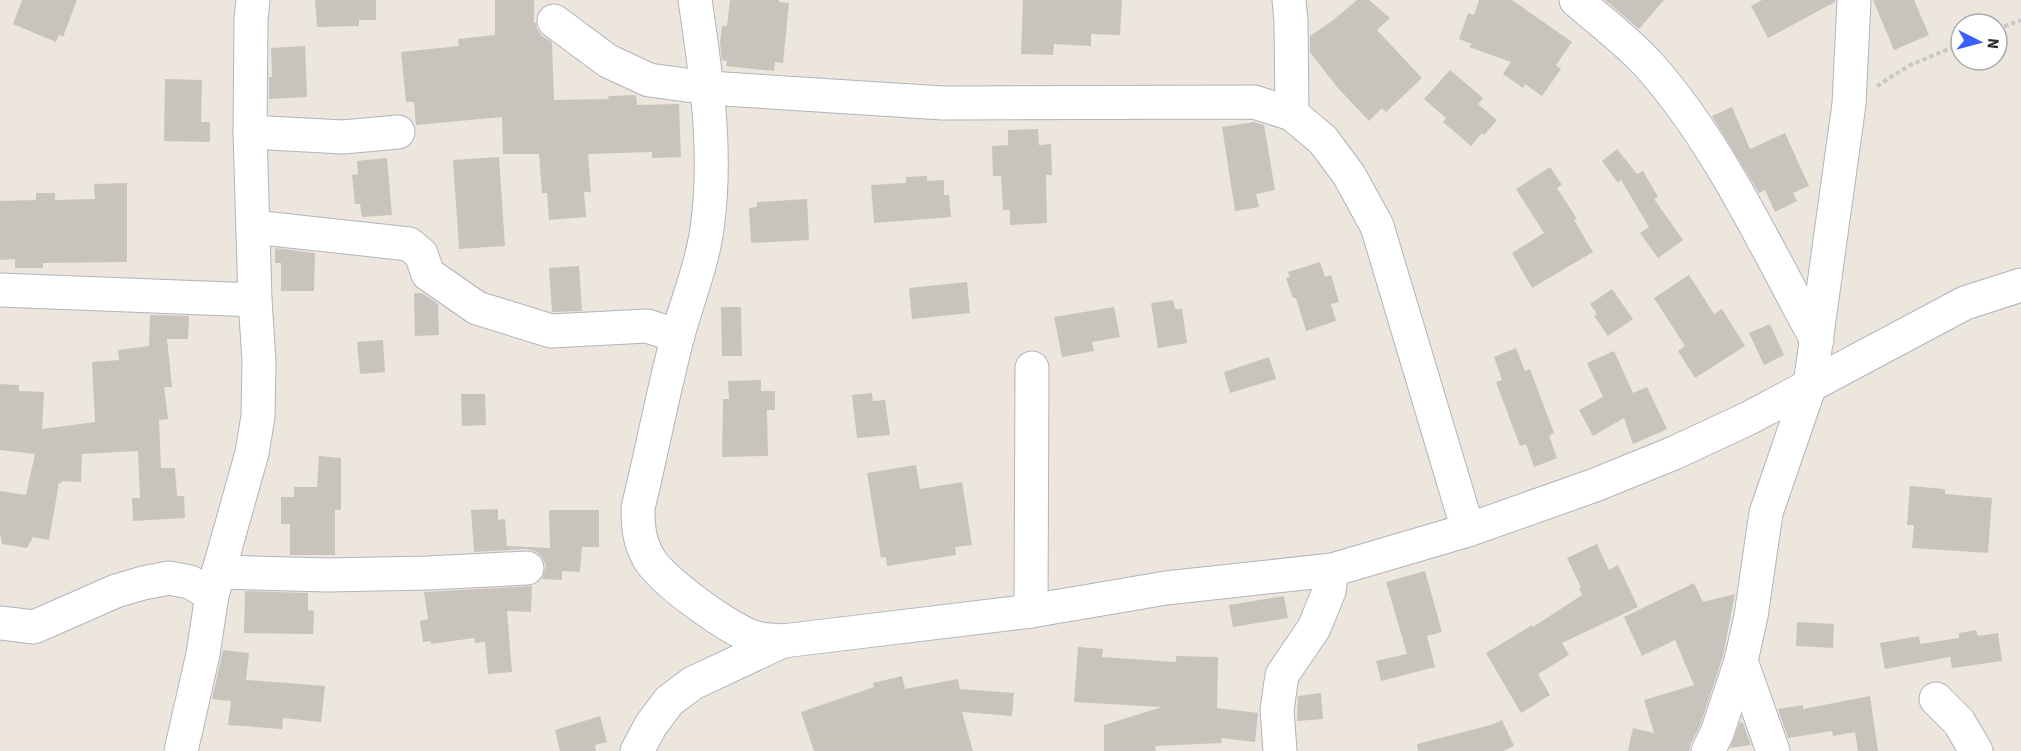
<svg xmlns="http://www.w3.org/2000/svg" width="2021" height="751" font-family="'Source Sans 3',sans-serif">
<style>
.building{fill:#c8c3bc}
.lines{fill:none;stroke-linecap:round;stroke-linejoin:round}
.minor-casing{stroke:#b1b3bf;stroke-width:35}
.path{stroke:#c8c8c8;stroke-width:4;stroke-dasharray:4.5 3;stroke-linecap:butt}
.minor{stroke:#fff;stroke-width:33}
</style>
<rect width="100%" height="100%" fill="#ede6dd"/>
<g class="building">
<polygon points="22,0 77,0 63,37 59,35 56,42 13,24"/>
<polygon points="315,0 376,0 376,20 359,20 359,26 317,27"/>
<polygon points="495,0 534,0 534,23 536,23 537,29 542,36 552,42 554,100 609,99 608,96 636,95 637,105 679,104 681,157 652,158 652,152 588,154 591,192 584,192 586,217 549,220 547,193 542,193 539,154 503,154 502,117 416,125 414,102 406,102 401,52 459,46 458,39 495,35"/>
<polygon points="730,0 779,0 779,2 789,3 783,63 775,62 774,71 726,66 727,61 722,60 720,42 722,26 727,26"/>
<polygon points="1023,0 1122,0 1120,35 1091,34 1091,46 1054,44 1053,55 1021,54"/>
<polygon points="1357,0 1369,0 1390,18 1377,30 1422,78 1386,112 1382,108 1369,121 1337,87 1310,52 1310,36 1332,21"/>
<polygon points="1479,0 1512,0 1572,42 1556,65 1561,69 1542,96 1525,84 1523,88 1503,74 1511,62 1469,47 1472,44 1459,39 1468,13 1474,15"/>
<polygon points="1605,0 1664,0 1639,29"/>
<polygon points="1762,0 1835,0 1835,2 1768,38 1751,6"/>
<polygon points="1873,0 1914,0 1929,35 1894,50"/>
<polygon points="305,46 307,97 269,99 269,77 272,77 271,48"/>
<polygon points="1450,70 1483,98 1478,104 1497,120 1484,135 1482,133 1471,146 1443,122 1446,118 1424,99"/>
<polygon points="165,79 202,80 201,122 210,122 210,142 164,141"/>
<polygon points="1732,107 1750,149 1785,133 1809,186 1793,193 1797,201 1775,212 1765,190 1759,193 1712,116"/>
<polygon points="1254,122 1264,125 1275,190 1256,194 1259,207 1235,211 1222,127"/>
<polygon points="1038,129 1039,145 1051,144 1052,175 1046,175 1047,223 1010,225 1010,210 1003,210 1001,176 993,176 992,146 1008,145 1008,130"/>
<polygon points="1617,149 1637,174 1643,171 1658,197 1654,199 1683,240 1658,258 1640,233 1649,227 1621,180 1618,183 1602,161"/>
<polygon points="499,157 505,246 459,249 453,160"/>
<polygon points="387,158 392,215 362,217 360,204 355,204 352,175 358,174 357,161"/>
<polygon points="1550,167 1562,185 1557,188 1577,219 1574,220 1593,252 1532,288 1512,253 1544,233 1516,189"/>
<polygon points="927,176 927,181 944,180 944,195 949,195 951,217 874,223 871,185 906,183 906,177"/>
<polygon points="127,183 127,262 43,263 43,268 15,268 15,259 0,260 0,201 36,200 36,193 55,193 55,200 95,199 94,184"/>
<polygon points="807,199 809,240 751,243 749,208 757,207 757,202"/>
<polygon points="275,248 315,253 314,291 281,291 281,263 275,263"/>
<polygon points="1320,262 1325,277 1331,275 1339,302 1331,304 1336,321 1306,331 1296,298 1293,298 1286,278 1290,277 1288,272"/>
<polygon points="579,266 582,311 552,312 549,268"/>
<polygon points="1689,275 1714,314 1722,309 1745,346 1695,378 1678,351 1685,346 1654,298"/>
<polygon points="967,282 970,313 912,319 909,288"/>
<polygon points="1612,289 1633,319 1608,336 1594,316 1597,314 1590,304"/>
<polygon points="414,293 422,293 438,304 439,335 415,336"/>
<polygon points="1173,300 1175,309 1182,309 1187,343 1158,348 1151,303"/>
<polygon points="721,307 741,307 742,356 722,356"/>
<polygon points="1114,307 1120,337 1092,342 1094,351 1062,357 1054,317"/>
<polygon points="150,315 189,316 188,339 167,339 172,387 164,387 168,419 159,420 161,468 175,468 177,496 184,496 185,518 133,521 132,498 140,498 138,451 82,454 81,482 62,481 62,483 59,483 49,540 33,537 27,548 2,544 0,533 0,491 26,495 35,454 0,450 0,384 19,385 19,391 44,392 42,429 95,422 92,362 119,360 118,350 149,346"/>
<polygon points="1770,324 1784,355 1764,365 1749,333"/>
<polygon points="383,340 385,372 360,374 357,342"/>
<polygon points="1516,348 1525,371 1530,369 1554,433 1549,436 1557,458 1534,467 1526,444 1520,446 1496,382 1502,380 1494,357"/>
<polygon points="1614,351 1633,393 1647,387 1667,429 1633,444 1624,418 1593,436 1579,410 1603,397 1587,363"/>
<polygon points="1269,357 1276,379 1230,393 1224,372"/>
<polygon points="761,380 761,391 775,391 775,410 767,410 768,456 722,457 723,399 729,399 728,381"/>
<polygon points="872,393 873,401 885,400 890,435 857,438 852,395"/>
<polygon points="461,394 485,394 486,425 462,426"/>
<polygon points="319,456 341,458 341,510 335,510 335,555 290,555 290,524 281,524 281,497 294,497 294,487 317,487"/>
<polygon points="916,465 920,489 962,482 972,545 955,547 956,555 887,566 886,557 881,558 867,473"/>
<polygon points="1910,486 1945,489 1945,494 1992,498 1988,553 1912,548 1914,525 1907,525"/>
<polygon points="498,509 498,520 505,519 507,546 550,548 549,510 599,510 599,547 582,547 580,572 562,571 562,580 542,579 546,566 542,557 535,551 526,549 474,552 471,510"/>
<polygon points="1597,544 1609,570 1618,565 1638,607 1562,643 1569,655 1538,674 1550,695 1521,713 1486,653 1532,625 1533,627 1582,595 1579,588 1581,587 1567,558"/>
<polygon points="1425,571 1442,632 1427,636 1435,667 1381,681 1376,661 1407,654 1386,582"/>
<polygon points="1694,583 1703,602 1735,594 1723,656 1700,726 1691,743 1689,751 1628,751 1633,728 1654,733 1644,700 1694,685 1675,640 1642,656 1624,617"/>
<polygon points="532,586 531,612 507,611 512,672 488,674 485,642 475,643 474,638 431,644 431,641 423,642 420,621 428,619 424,592"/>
<polygon points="245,591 308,593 308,610 314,611 313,634 244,633"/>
<polygon points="1284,596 1288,618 1233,627 1229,605"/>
<polygon points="1797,622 1834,624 1833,648 1796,646"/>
<polygon points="1976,630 1978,636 1998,633 2002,661 1952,668 1950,657 1885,669 1880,643 1919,636 1920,644 1959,638 1959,633"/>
<polygon points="1078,647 1103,649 1102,657 1176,662 1176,656 1218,657 1217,708 1258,713 1255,742 1221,738 1222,743 1155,746 1156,751 1104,751 1104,725 1162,707 1074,702"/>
<polygon points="223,650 249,653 246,680 325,686 321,722 283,718 282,729 228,725 231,701 212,699"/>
<polygon points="902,676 905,689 958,679 960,689 1014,693 1012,716 962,712 973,751 814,751 801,712 874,687 873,683"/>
<polygon points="1321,693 1323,719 1297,721 1298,696"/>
<polygon points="1870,696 1878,751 1858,751 1855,732 1833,736 1832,731 1788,738 1778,709 1803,705 1803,709"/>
<polygon points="600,716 607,742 595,745 596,751 560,751 555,730"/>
<polygon points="1502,720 1514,746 1503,751 1418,751 1417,744 1491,725"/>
<polygon points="1740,722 1743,723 1751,745 1730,748"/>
</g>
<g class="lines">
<g class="minor-casing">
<g id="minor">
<path d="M695 0C706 73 717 148 708 221 704 260 688 298 678 335 663 392 652 451 638 508 638 526 639 541 648 557 660 580 731 631 756 638 764 640 775 640 783 641"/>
<polyline points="1289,0 1291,21 1292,114"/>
<path d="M1576 0C1600 21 1627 41 1648 64 1719 143 1766 248 1817 340"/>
<polyline points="554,21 608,61 649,80 708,88 943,103 1254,102 1292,114 1323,140 1349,175 1377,226 1468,530"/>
<polyline points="250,132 343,137 398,132"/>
<polyline points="253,227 409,244 421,254 428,274 477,308 551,331 647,326 678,336"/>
<polyline points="0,290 255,300"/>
<polyline points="218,572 328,575 428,573 527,568"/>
<polyline points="1031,611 1032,368"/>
<polyline points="0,623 34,627 116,591 143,583 169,578 190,582 212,595"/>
<polyline points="1741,661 1773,751"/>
<polyline points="1936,699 1959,722 1976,751"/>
<polyline points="181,751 203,654 212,595 252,453 258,416 259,361 255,300 250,132 251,20 253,0"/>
<polyline points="637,751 651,725 669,701 693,683 783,641 1031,611 1166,588 1332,570 1468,530 1595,485 1674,453 1749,418 1965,303 2021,285"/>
<polyline points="1280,751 1277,710 1282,675 1314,628 1329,591 1332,570"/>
<polyline points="1708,751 1717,733 1741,661 1751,616 1766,513 1810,385 1849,104 1854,0"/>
</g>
</g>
<g class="path">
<polyline points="1997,29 2021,20"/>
<polyline points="1877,86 1910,65 1961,44"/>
</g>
<use href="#minor" class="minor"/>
</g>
<g transform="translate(1979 42) rotate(96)"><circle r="28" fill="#ffffff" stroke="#aaaaaa" stroke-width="1.5"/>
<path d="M0-4.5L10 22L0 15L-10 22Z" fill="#3b5ffc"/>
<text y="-9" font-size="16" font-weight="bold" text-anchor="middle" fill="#2b2b2b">N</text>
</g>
</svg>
